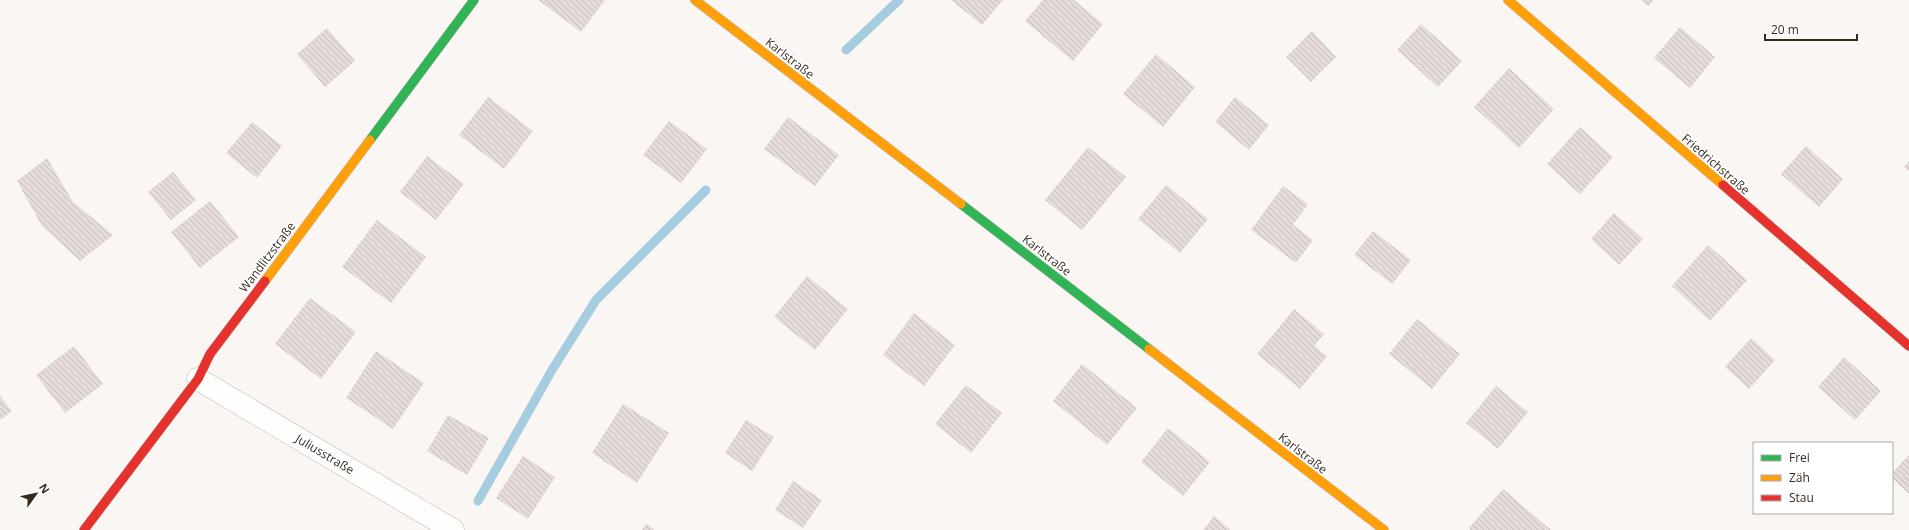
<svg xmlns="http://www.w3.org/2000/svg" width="1909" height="530" font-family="'Open Sans',sans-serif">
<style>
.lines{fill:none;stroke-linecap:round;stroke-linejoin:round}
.stream{stroke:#a6cddf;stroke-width:9}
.building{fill:url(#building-back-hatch)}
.street-casing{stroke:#c0bab4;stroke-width:23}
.fast-casing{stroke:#c0bab4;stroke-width:10}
.slow-casing{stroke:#c0bab4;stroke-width:10}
.jam-casing{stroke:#c0bab4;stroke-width:10}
.street{stroke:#fefefd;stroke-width:22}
.fast{stroke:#30b455;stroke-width:9}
.slow{stroke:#ff9f0a;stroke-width:9}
.jam{stroke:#e5322d;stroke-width:9}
.labels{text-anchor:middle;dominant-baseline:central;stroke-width:4;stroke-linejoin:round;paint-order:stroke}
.street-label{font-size:12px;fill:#352a20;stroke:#fff}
</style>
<defs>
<pattern id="building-back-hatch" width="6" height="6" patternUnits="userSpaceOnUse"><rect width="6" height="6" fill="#e5dbd9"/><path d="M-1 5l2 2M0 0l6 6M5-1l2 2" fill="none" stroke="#c5bcba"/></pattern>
</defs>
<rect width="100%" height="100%" fill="#f9f6f3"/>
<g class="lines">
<g class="stream">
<polyline points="846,50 899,0"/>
<polyline points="478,501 552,370 596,300 706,190"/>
</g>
</g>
<g class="building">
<polygon points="538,0 605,0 581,32"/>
<polygon points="951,0 1003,0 982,25"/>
<polygon points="1043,0 1074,0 1103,24 1073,61 1025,21"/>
<polygon points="1641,0 1654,0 1648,6"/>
<polygon points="1421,24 1462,61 1438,87 1397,50"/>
<polygon points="1680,27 1715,57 1690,88 1654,58"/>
<polygon points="327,28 355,61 325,87 297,54"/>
<polygon points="1312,31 1336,57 1311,82 1286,57"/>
<polygon points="1156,54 1195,87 1163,127 1123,94"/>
<polygon points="1509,68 1554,109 1519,148 1474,107"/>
<polygon points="488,97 533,131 504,169 459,135"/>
<polygon points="1235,97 1269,125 1249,150 1215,122"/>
<polygon points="788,117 839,155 815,186 764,149"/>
<polygon points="669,121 707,149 681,183 643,155"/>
<polygon points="252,122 282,146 257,178 226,153"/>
<polygon points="1580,127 1613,157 1580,194 1547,164"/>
<polygon points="1806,146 1843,179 1819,207 1781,174"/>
<polygon points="1088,147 1126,177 1082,230 1045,200"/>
<polygon points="427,156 464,184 436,220 400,192"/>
<polygon points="47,158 73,202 113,235 80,261 42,226 17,181"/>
<polygon points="1909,161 1909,171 1904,167"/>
<polygon points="173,172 196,200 171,220 148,192"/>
<polygon points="1166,185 1208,219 1180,253 1138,219"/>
<polygon points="1283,186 1308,204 1293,225 1313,240 1296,263 1251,230"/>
<polygon points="210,201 239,237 200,268 171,232"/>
<polygon points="1614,213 1643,239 1619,265 1591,239"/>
<polygon points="377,220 426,257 391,303 342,267"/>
<polygon points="1373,231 1411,260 1392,284 1354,255"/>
<polygon points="1708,245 1747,280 1710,321 1672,286"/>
<polygon points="807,276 848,309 815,350 774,317"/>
<polygon points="310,298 356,332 321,379 275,344"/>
<polygon points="1294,309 1324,334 1314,346 1327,356 1300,389 1257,354"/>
<polygon points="914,313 955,345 924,386 883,355"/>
<polygon points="1417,319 1460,354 1432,389 1389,354"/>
<polygon points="1751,338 1775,360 1749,389 1725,367"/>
<polygon points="74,346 103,384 65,413 36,375"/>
<polygon points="376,351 424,383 393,429 346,398"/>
<polygon points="1844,357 1881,391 1855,420 1818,387"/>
<polygon points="1082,364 1137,408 1107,445 1053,401"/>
<polygon points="966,385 1002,413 971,453 935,424"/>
<polygon points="1496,386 1528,412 1498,449 1466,423"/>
<polygon points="0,396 12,411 0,420"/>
<polygon points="623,404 669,433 637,483 592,453"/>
<polygon points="448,415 489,438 467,475 427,451"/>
<polygon points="746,420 774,437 752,471 725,453"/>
<polygon points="1168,428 1210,462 1183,496 1141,462"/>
<polygon points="1909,455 1909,494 1892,478 1892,473"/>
<polygon points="523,456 555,477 528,519 496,498"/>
<polygon points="793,481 822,500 803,528 775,510"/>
<polygon points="1503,489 1551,530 1471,530 1469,528"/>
<polygon points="1214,516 1231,530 1203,530"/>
<polygon points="646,524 655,530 642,530"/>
</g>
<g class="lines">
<g class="street-casing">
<polyline id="street" points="198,379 453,530"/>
</g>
<g class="fast-casing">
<g id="fast">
<polyline points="370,140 474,0"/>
<polyline points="961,204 1149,349"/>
</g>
</g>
<g class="slow-casing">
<g id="slow">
<polyline points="695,0 961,204"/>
<polyline points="1508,0 1723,185"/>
<polyline points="265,281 370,140"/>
<polyline points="1149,349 1384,530"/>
</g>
</g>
<g class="jam-casing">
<g id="jam">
<polyline points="1723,185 1909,346"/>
<polyline points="84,530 198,379 210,354 265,281"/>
</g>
</g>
<use href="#street" class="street"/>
<use href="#fast" class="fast"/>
<use href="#slow" class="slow"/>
<use href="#jam" class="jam"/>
</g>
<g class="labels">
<g class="street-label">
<text transform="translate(790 58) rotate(38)">Karlstraße</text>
<text transform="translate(1716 164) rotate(41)">Friedrichstraße</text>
<text transform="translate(1047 255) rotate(38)">Karlstraße</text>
<text transform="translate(267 257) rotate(-53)">Wandlitzstraße</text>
<text transform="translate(1303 453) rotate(38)">Karlstraße</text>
<text transform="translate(325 454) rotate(31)">Juliusstraße</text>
</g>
</g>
<rect x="1753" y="442" width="140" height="72" fill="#ffffff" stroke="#aeaaa6"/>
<rect x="1761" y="455" width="20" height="6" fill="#30b455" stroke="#aeaaa6"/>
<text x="1789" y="462" font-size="12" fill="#352a20">Frei</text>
<rect x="1761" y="475" width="20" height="6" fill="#ff9f0a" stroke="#aeaaa6"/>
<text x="1789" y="482" font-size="12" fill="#352a20">Zäh</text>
<rect x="1761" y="495" width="20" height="6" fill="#e5322d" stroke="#aeaaa6"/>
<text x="1789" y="502" font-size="12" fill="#352a20">Stau</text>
<g transform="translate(36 494) rotate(57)" stroke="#ffffff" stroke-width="3" paint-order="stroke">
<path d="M0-3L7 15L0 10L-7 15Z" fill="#352a20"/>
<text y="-6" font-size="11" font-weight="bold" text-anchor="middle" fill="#352a20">N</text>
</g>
<path d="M1765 34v6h92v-6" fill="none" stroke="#352a20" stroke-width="2"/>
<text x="1771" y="34" font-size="12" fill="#352a20" stroke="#ffffff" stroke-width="3" paint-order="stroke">20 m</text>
</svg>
